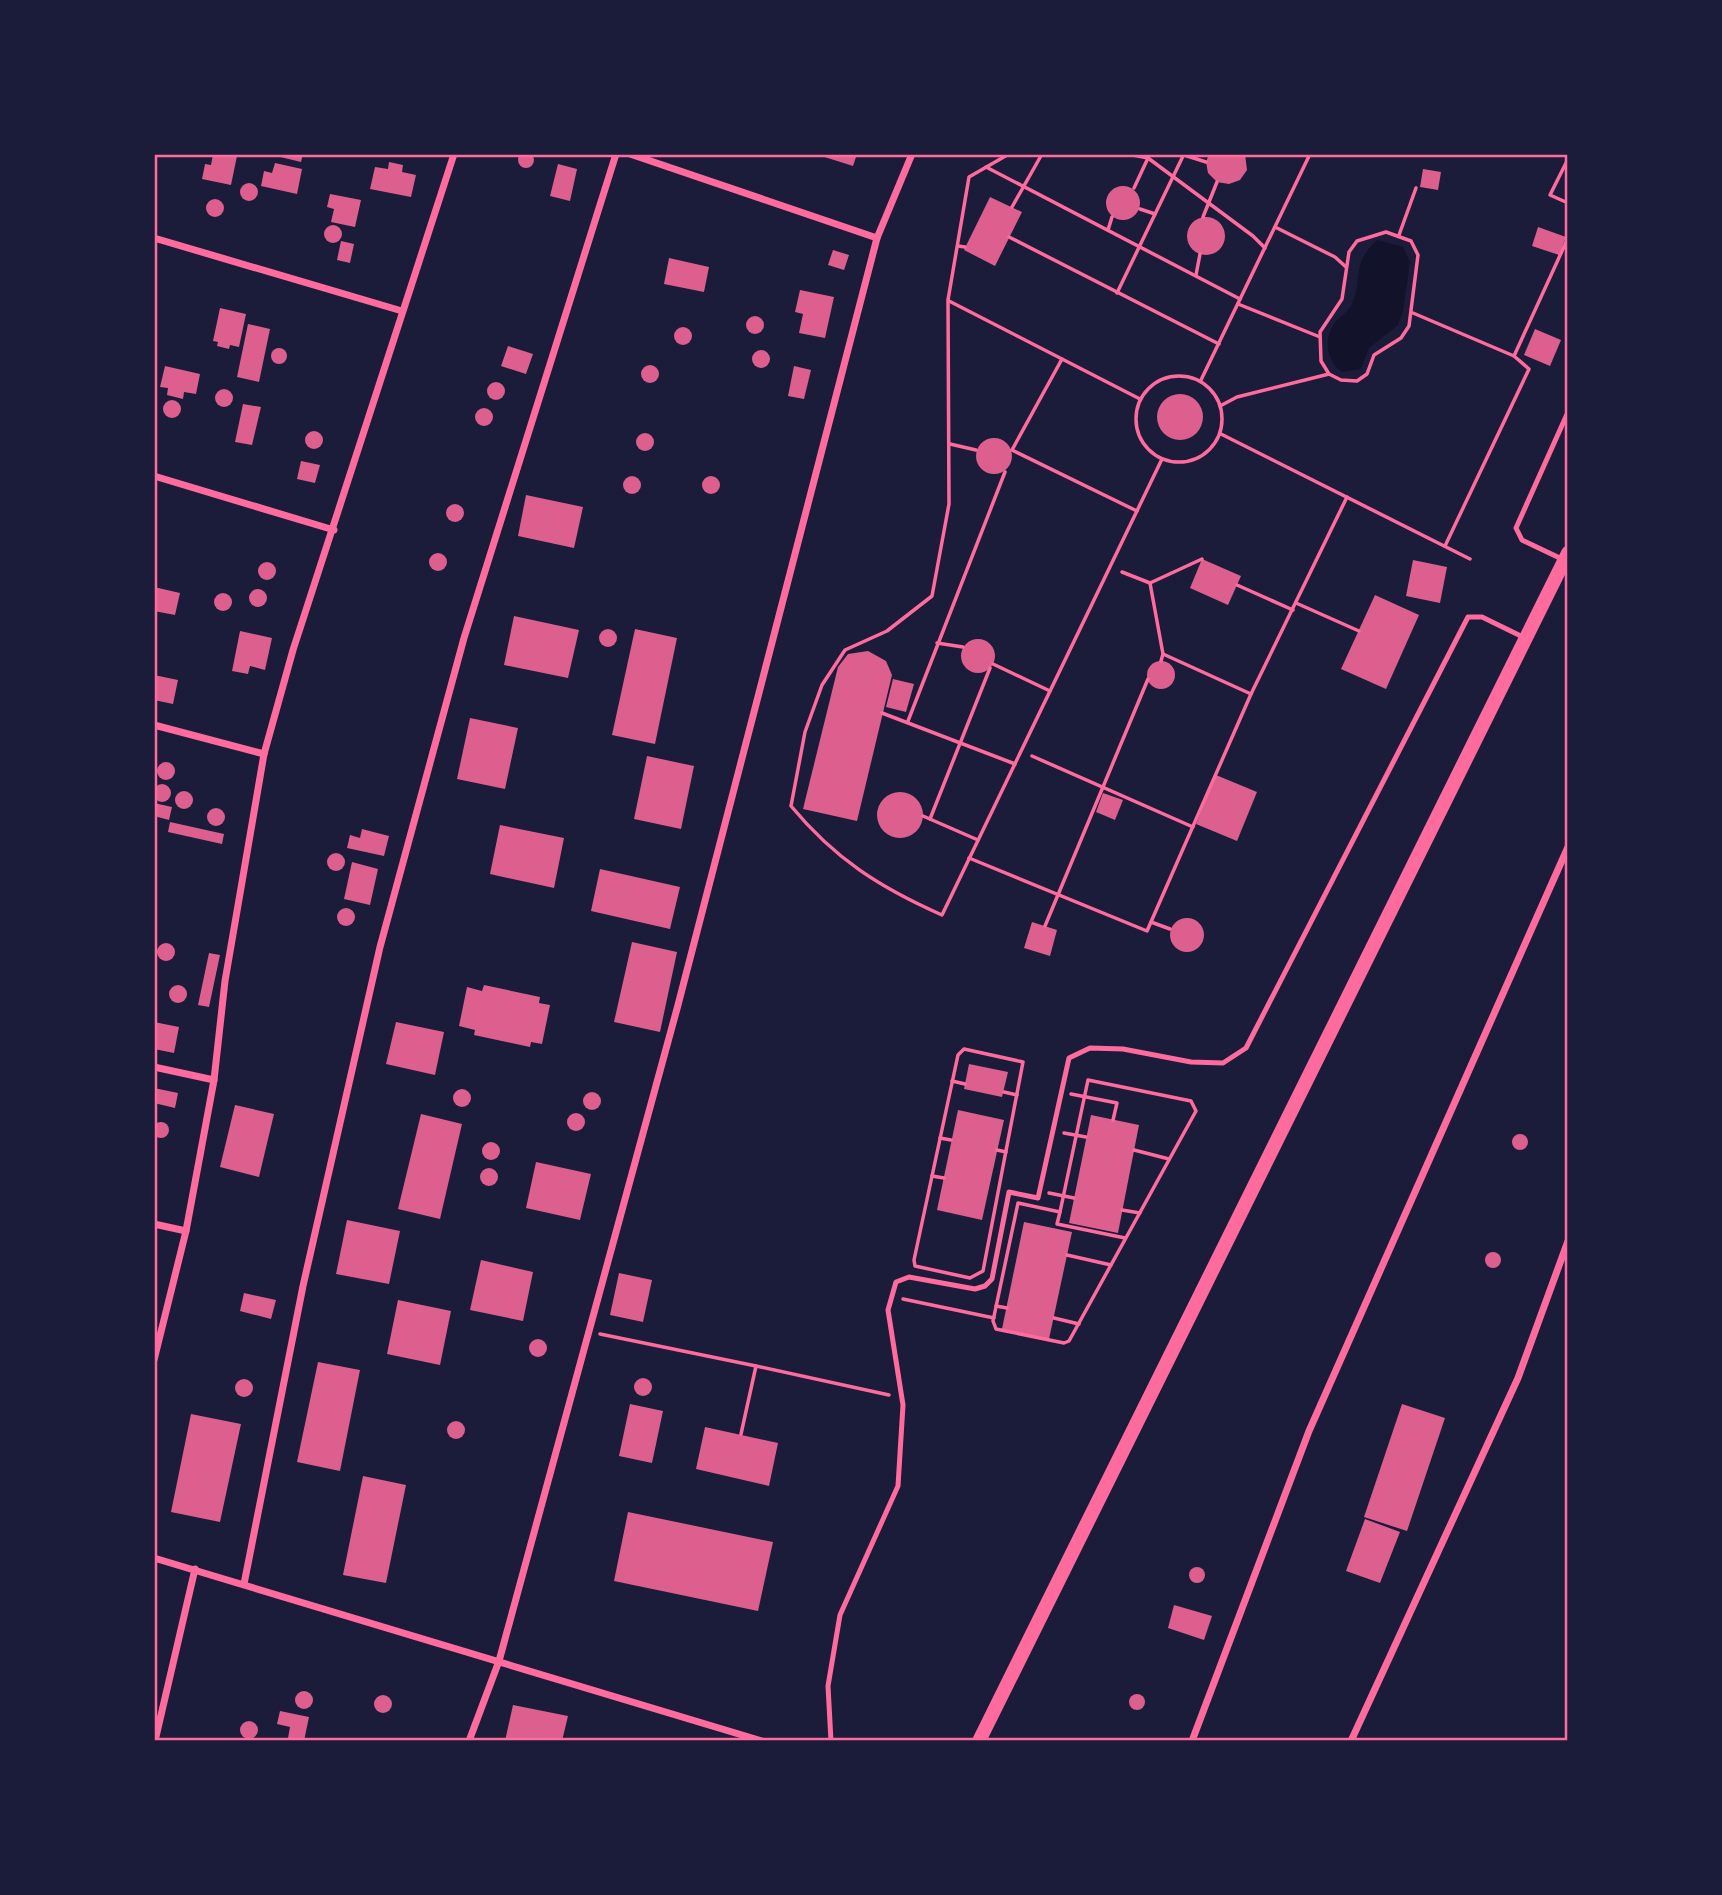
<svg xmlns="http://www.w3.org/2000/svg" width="1722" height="1895" font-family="'Roboto Condensed',sans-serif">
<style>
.water{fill:#12122b}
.building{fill:#dd5f8e}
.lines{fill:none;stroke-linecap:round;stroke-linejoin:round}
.path{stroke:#ff6b9d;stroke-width:3.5}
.service{stroke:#ff6b9d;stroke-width:5}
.minor{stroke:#ff6b9d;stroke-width:7}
.secondary{stroke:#ff6b9d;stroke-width:14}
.neatline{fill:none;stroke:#ff6b9d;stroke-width:2.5}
</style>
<rect width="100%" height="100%" fill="#1b1b3a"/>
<path class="water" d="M1377 240 1403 247 1410 262 1403 311 1398 325 1369 348 1361 369 1342 372C1327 362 1323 340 1334 324 1339 317 1348 312 1352 304 1364 276 1350 266 1377 240Z"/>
<g class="building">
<circle cx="526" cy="160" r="8"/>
<polygon points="213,154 237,156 231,185 202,179 205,164 211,165"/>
<polygon points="268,154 303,154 301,162"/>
<polygon points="815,154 857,154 853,166"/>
<polygon points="1209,154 1245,154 1247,170 1240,180 1229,184 1217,182 1208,173 1206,162"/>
<polygon points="389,162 403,165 402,172 416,175 411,197 370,189 375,167 388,169"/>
<polygon points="275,163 302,169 297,194 261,186 264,171 272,173"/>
<polygon points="558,164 577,169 570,201 550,196"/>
<polygon points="1423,169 1441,172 1438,190 1420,187"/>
<circle cx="249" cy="192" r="9"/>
<circle cx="1123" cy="203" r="17"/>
<polygon points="330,194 361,200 355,227 331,222 334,209 327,207"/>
<polygon points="990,197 1022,212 995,266 964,250"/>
<circle cx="215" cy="208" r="9"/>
<circle cx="1206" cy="236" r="19"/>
<circle cx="333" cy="234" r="9"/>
<polygon points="1538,227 1566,237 1559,255 1532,246"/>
<polygon points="341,241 354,244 350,263 337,260"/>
<polygon points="833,250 849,255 844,270 828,265"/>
<polygon points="669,258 709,267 704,292 664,284"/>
<polygon points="800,290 834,297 825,338 799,333 803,314 795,312"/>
<polygon points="220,308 246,314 239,347 230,345 229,349 217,346 218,342 213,341"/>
<circle cx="755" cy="325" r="9"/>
<polygon points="248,324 270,329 259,382 237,377"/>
<circle cx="683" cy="336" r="9"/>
<polygon points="1535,329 1561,340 1550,366 1524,355"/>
<polygon points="508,346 533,354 526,374 501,366"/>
<circle cx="279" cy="356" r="8"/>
<circle cx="761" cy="359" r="9"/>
<circle cx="650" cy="374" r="9"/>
<polygon points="165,366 200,374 196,394 184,392 183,399 167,395 168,388 160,387"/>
<polygon points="794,366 811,370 804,399 788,396"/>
<circle cx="496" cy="391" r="9"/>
<circle cx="224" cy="398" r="9"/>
<circle cx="1180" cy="417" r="23"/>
<circle cx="172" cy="409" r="9"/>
<polygon points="243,404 261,407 252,445 235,442"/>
<circle cx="484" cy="417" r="9"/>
<circle cx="314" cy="440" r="9"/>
<circle cx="645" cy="442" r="9"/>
<circle cx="994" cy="456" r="18"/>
<polygon points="301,461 320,465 315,483 297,479"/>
<circle cx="632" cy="485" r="9"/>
<circle cx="711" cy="485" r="9"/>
<polygon points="526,495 583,507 574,548 518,536"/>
<circle cx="455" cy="513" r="9"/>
<circle cx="438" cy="562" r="9"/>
<polygon points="1202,559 1241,576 1228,605 1190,588"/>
<polygon points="1413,560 1447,567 1440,603 1406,596"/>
<circle cx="267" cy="571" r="9"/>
<polygon points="154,587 180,593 175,615 154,611"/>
<circle cx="258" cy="598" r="9"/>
<circle cx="223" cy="602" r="9"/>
<polygon points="1375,595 1419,615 1386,689 1341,669"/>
<polygon points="514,616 579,630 568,678 504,665"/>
<polygon points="635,629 677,638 655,744 612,735"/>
<circle cx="608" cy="638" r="9"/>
<polygon points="240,631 272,638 265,670 250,666 248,674 232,671"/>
<circle cx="978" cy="656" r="17"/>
<polygon points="868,651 886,661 892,675 857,821 803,809 838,667 848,654"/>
<circle cx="1161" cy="675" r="14"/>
<polygon points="154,675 178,680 173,704 154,700"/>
<polygon points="893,679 914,684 906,712 886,707"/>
<polygon points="470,718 518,728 505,789 457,779"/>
<polygon points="647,756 694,766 681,829 634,819"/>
<circle cx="166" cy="771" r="9"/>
<polygon points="1216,775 1257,792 1237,841 1196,824"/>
<circle cx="162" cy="793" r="9"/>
<circle cx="184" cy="800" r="9"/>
<circle cx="900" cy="815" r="23"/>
<polygon points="1103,793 1123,800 1115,820 1096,812"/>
<polygon points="154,803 172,807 169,820 154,816"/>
<circle cx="216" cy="817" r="9"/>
<polygon points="170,822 224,834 222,844 168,832"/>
<polygon points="500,825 564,838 554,888 490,874"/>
<polygon points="362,829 389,836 384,856 347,848 350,835 360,838"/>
<circle cx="336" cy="862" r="9"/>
<polygon points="352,862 378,869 370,905 344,899"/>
<polygon points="600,869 680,887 670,929 591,911"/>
<circle cx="346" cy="917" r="9"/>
<circle cx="1187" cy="935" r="17"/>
<polygon points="1032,922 1057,930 1050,956 1024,948"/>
<polygon points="632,942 677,952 660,1032 614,1022"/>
<circle cx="166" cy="952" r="9"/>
<polygon points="209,953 220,955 209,1007 198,1005"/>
<polygon points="484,985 540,997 539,1003 550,1005 542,1044 531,1042 530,1047 474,1035 475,1030 459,1026 467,987 482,991"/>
<circle cx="178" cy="994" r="9"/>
<polygon points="154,1022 179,1027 174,1053 154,1049"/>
<polygon points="396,1022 444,1032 435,1075 386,1064"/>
<polygon points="969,1064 1008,1072 1002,1097 964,1089"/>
<polygon points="154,1088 178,1093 175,1108 154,1103"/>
<circle cx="462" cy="1098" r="9"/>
<circle cx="592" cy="1101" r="9"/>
<polygon points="235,1105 274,1114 259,1177 220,1167"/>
<polygon points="958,1110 1004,1120 982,1220 937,1210"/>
<circle cx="576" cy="1122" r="9"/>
<polygon points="421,1114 462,1124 440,1219 398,1209"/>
<polygon points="1091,1115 1139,1125 1118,1233 1069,1223"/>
<circle cx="161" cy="1130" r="8"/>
<circle cx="1520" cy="1142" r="8"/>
<circle cx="491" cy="1151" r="9"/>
<polygon points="536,1162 591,1174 580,1220 526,1208"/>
<circle cx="489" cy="1177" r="9"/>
<polygon points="347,1220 400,1231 389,1284 336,1274"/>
<polygon points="1024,1222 1072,1232 1049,1339 1002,1329"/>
<circle cx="1493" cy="1260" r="8"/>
<polygon points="481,1260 533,1272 523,1321 470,1310"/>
<polygon points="619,1273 652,1280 643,1322 610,1315"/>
<polygon points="244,1293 276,1300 271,1319 240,1311"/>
<polygon points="398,1300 451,1311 440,1365 387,1354"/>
<circle cx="538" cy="1348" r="9"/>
<polygon points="318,1362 360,1370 340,1471 297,1462"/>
<circle cx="643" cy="1387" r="9"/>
<circle cx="244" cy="1388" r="9"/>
<polygon points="630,1404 663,1411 652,1463 619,1456"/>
<polygon points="1402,1404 1445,1418 1407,1531 1364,1517"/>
<polygon points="191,1414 241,1424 220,1522 171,1512"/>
<circle cx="456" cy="1430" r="9"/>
<polygon points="705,1427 778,1443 769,1486 696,1469"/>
<polygon points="363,1476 406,1485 386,1583 343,1575"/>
<polygon points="628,1512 773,1542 758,1611 614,1581"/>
<polygon points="1365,1519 1400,1532 1380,1583 1346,1571"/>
<circle cx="1197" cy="1575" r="8"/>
<polygon points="1174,1605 1212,1616 1204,1640 1168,1628"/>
<circle cx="304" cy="1700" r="9"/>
<circle cx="1137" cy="1702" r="8"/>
<circle cx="383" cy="1704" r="9"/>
<polygon points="513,1705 568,1716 562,1741 505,1741"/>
<polygon points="280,1711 309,1717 304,1741 288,1738 290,1727 277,1724"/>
<circle cx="249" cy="1730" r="9"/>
</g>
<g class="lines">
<g class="path">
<path d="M1009 154 969 177 948 300 949 504 932 596 887 631 845 650 822 685 805 732 791 806C835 859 879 887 942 915L1162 459"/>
<polyline points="1128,154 1148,158 1253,236 1265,248"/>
<polyline points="1184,155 1206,162"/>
<polyline points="1568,159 1550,195 1568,203"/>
<polyline points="986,167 1240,299"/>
<polyline points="1134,188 1148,158"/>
<polyline points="1012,207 1042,154"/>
<polyline points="1140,209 1155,214"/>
<polyline points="1203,217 1217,182"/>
<polyline points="1275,227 1335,257 1346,267"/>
<polyline points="1108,230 1112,217"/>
<polygon points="1386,232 1411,241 1418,255 1409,326 1401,338 1374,355 1367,374 1357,381 1341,380 1329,374 1321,361 1320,332 1342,299 1349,252 1357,241"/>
<polyline points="1399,235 1416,188"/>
<polyline points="1009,237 1219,344"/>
<polyline points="958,246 965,247"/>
<polyline points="1196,275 1200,254"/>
<polyline points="1117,293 1184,154"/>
<polyline points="949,301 1140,399"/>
<polyline points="1238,304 1320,337"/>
<polyline points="1413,313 1514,356"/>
<polyline points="1062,359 1012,450 1137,511"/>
<circle cx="1179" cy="419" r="43"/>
<polyline points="1201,380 1310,154"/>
<polyline points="1220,406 1237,397 1329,374"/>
<polyline points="1221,434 1470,559"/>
<polyline points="950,444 976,450"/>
<polyline points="1445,546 1529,369 1514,356 1568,238"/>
<polyline points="1122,572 1150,583 1202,559"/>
<polyline points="1150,583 1163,654 1251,694"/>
<polyline points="1237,585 1293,610"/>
<polyline points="1296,603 1359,631"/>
<polyline points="937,643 963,647"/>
<polyline points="1161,661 1163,654"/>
<polyline points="993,664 1050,691"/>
<polyline points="882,713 1015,764"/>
<polyline points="908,721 1005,472"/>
<polyline points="1032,756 1193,827"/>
<polyline points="923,816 978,840"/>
<polyline points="930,819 990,668"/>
<polyline points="969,858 1147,931 1251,694 1347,497"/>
<polyline points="1151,922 1170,929"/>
<polyline points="1045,926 1148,679"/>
<polygon points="964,1049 1023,1062 983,1271 970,1278 915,1266 914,1260 958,1055"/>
<polygon points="1088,1080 1191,1101 1196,1111 1069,1341 1064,1343 996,1329 993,1321 1018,1203 1060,1212"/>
<polyline points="952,1081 965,1084"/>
<polyline points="1004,1092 1017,1095"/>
<polyline points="1071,1094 1117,1103 1113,1120"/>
<polyline points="1064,1133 1086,1137"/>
<polyline points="940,1138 951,1140"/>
<polyline points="997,1150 1006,1152"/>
<polyline points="1134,1150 1169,1159"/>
<polyline points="932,1176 944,1178"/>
<polyline points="1049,1193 1074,1198"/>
<polyline points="1122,1210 1140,1213"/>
<polyline points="1060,1212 1057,1224 1125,1238"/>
<polyline points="1067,1255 1111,1265"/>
<polyline points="903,1299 994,1318"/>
<polyline points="996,1306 1007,1308"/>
<polyline points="1054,1318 1079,1324"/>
<polyline points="600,1334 756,1366"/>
<polyline points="741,1434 756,1366 889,1395"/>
</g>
<g class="service">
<polyline points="1564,560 1522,540 1516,528 1568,412"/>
<polyline points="831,1741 828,1686 840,1615 898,1486 903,1405 888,1310 896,1282 909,1277 975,1289 985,1286 992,1279 1009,1192 1038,1198 1069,1058 1090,1048 1123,1049 1191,1062 1223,1063 1246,1048 1468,617 1482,617 1525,638"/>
</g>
<g class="minor">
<polyline points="630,154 877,238"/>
<polyline points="154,238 402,311"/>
<polyline points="154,476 334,530"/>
<polyline points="154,725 264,754"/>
<polyline points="154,1067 214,1080"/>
<polyline points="154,1224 186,1231"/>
<polyline points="154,1360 186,1231 214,1080 225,981 264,754 293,650 454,154"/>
<polyline points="154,1558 762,1741"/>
<polyline points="244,1584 303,1286 380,947 464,638 616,154"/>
<polyline points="155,1741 195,1569"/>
<polyline points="469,1741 499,1661 678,1005 877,238 912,154"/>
<polyline points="1192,1741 1309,1431 1568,847"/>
<polyline points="1351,1741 1518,1378 1568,1241"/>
</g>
<polyline class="secondary" points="979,1741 1568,553"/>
</g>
<rect width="1722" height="1895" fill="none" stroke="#1b1b3a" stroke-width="312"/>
<rect x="156" y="156" width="1410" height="1583" class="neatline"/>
</svg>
